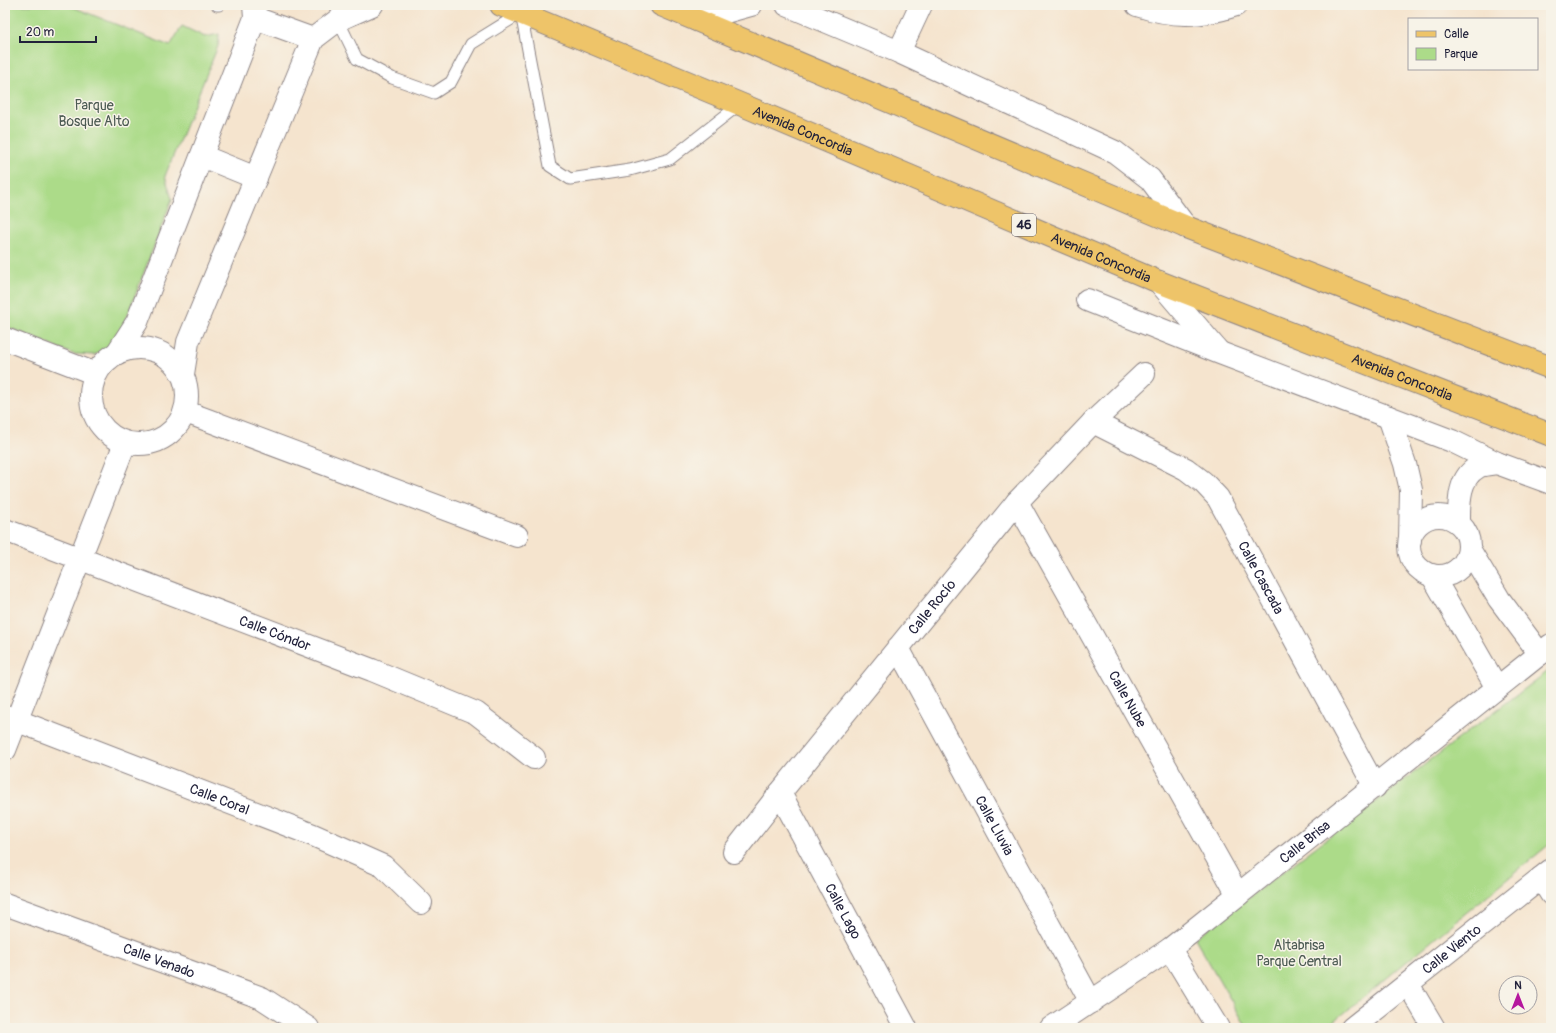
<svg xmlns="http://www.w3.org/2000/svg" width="1556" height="1033" font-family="Pangolin,sans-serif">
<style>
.green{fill:#acdb89;stroke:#677e62}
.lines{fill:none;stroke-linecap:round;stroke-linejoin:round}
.lane-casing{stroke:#8c8384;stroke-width:13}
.street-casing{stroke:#8c8384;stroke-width:24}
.primary-casing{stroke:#8c8384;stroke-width:24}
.lane{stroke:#fff;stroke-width:11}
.street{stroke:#fff;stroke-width:22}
.primary{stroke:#eec469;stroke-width:22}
.labels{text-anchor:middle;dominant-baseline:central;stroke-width:3;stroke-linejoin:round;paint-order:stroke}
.shield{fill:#f7f3e8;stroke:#62616f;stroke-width:1}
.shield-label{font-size:13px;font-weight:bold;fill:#22223b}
.park-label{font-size:14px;fill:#4b5a52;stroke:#f7f3e8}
.street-label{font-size:14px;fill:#22223b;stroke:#f7f3e8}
</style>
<rect width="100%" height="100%" fill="#f7f3e8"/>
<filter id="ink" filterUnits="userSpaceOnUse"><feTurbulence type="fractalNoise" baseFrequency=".025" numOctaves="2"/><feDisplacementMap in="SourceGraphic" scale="8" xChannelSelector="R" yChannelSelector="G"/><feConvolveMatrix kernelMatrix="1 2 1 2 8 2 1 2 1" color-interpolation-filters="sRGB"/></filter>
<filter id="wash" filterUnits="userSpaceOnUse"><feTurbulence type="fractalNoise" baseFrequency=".012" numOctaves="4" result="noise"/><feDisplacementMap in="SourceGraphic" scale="16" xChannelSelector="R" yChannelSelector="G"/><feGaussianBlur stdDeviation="0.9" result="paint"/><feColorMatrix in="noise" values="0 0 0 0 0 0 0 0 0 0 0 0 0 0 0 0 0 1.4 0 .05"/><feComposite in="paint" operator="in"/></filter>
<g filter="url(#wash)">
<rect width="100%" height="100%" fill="#f5e4ce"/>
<g class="green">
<polygon points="5,5 68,5 170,46 182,26 205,37 219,34 218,46 165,176 172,199 123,327 109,348 94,355 73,354 5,326"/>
<polygon points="1551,669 1551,843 1326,1028 1247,1028 1195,938"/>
</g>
</g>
<g filter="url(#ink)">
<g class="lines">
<g class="lane-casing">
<g id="lane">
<polyline points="217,5 219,5"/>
<polyline points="338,20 357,59 392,78 434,93 451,82 471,44 521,13 550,166 570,179 630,170 670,159 740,104"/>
</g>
</g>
<g class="street-casing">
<g id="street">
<polyline points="787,5 899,52 1115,152 1150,179 1186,227"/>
<path d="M1137 5C1172 17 1200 17 1236 5"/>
<polyline points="255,18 313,39"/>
<polyline points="697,20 751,5"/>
<polyline points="899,52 921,5"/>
<polyline points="202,156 256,178"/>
<polyline points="1159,282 1218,351"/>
<polyline points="1087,300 1220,353 1452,441 1497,463 1551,483"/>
<polyline points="5,339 96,374"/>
<circle cx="139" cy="396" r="48"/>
<polyline points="117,353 137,322 255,18 254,5"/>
<polyline points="183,374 188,342 313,39 338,20 372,5"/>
<polyline points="186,412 517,536"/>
<polyline points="1389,417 1405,464 1411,490 1410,540"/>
<path id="s1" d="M1093 422 1186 469 1203 482 1218 498 1375 787"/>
<path id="s2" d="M1017 502 1238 895"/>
<circle cx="1439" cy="546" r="30"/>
<path d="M1459 523C1459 503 1458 478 1478 467 1483 464 1492 464 1497 463"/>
<path id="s3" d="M5 530 372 670 476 713 534 758"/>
<polyline points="1469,549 1499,599 1540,654"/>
<polyline points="1432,575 1497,688"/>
<path id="s4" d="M898 648 1091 1002"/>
<path id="s5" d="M5 716 313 835 383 866 421 903"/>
<polyline points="5,750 125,443"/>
<path id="s6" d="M780 793 906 1028"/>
<path id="s7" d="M734 852 780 793 1017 502 1093 422 1144 374"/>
<polyline points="1541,878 1551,894"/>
<path id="s8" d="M5 904 262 998 308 1028"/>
<polyline points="1170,949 1218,1028"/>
<polyline points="1408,984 1434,1028"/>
<path id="s9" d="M1051 1028 1170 949 1551 645"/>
<path id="s10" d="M1352 1028 1551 870"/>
</g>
</g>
<g class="primary-casing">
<g id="primary">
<path id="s11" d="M501 5 740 104 1159 282 1551 435"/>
<polyline points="661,5 1186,227 1551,368"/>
</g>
</g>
<use href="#lane" class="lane"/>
<use href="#street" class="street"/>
<use href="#primary" class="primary"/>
</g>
</g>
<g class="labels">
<rect class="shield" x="1012" y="214" width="24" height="22" rx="3"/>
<g class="shield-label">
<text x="1024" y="225">46</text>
</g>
<g class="park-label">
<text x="94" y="105">Parque<tspan x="94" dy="16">Bosque Alto</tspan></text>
<text x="1299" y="945">Altabrisa<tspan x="1299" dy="16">Parque Central</tspan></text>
</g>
<g class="street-label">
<text stroke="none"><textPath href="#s11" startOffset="327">Avenida Concordia</textPath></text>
<text stroke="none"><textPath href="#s11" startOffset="651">Avenida Concordia</textPath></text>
<text stroke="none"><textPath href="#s11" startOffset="975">Avenida Concordia</textPath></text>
<text stroke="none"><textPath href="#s1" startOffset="238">Calle Cascada</textPath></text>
<text stroke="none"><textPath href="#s7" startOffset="315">Calle Rocío</textPath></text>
<text stroke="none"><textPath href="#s3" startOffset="289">Calle Cóndor</textPath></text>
<text stroke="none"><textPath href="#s2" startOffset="226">Calle Nube</textPath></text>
<text stroke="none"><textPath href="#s5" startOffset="230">Calle Coral</textPath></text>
<text stroke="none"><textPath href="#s4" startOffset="202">Calle Lluvia</textPath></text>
<text stroke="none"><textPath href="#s9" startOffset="315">Calle Brisa</textPath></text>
<text stroke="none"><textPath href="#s6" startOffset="134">Calle Lago</textPath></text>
<text stroke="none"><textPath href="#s10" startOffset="127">Calle Viento</textPath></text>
<text stroke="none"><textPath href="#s8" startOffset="164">Calle Venado</textPath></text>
</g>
</g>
<rect width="1556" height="1033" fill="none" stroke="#f7f3e8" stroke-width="20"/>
<rect x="1408" y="18" width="130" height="52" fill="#f7f3e8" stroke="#a29fa3"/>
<rect x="1416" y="31" width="20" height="6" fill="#eec469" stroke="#a29fa3"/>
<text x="1444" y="38" font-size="12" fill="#22223b">Calle</text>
<rect x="1416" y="48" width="20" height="12" fill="#acdb89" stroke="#a29fa3"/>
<text x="1444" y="58" font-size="12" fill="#22223b">Parque</text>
<g transform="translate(1518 995)"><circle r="19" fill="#f7f3e8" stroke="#a29fa3"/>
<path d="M0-3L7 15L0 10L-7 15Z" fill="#b5179e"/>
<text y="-6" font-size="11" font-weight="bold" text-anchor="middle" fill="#22223b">N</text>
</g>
<path d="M20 36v6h76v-6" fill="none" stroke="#22223b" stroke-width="2"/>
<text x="26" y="36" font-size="12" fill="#22223b" stroke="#f7f3e8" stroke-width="3" paint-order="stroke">20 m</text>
</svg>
